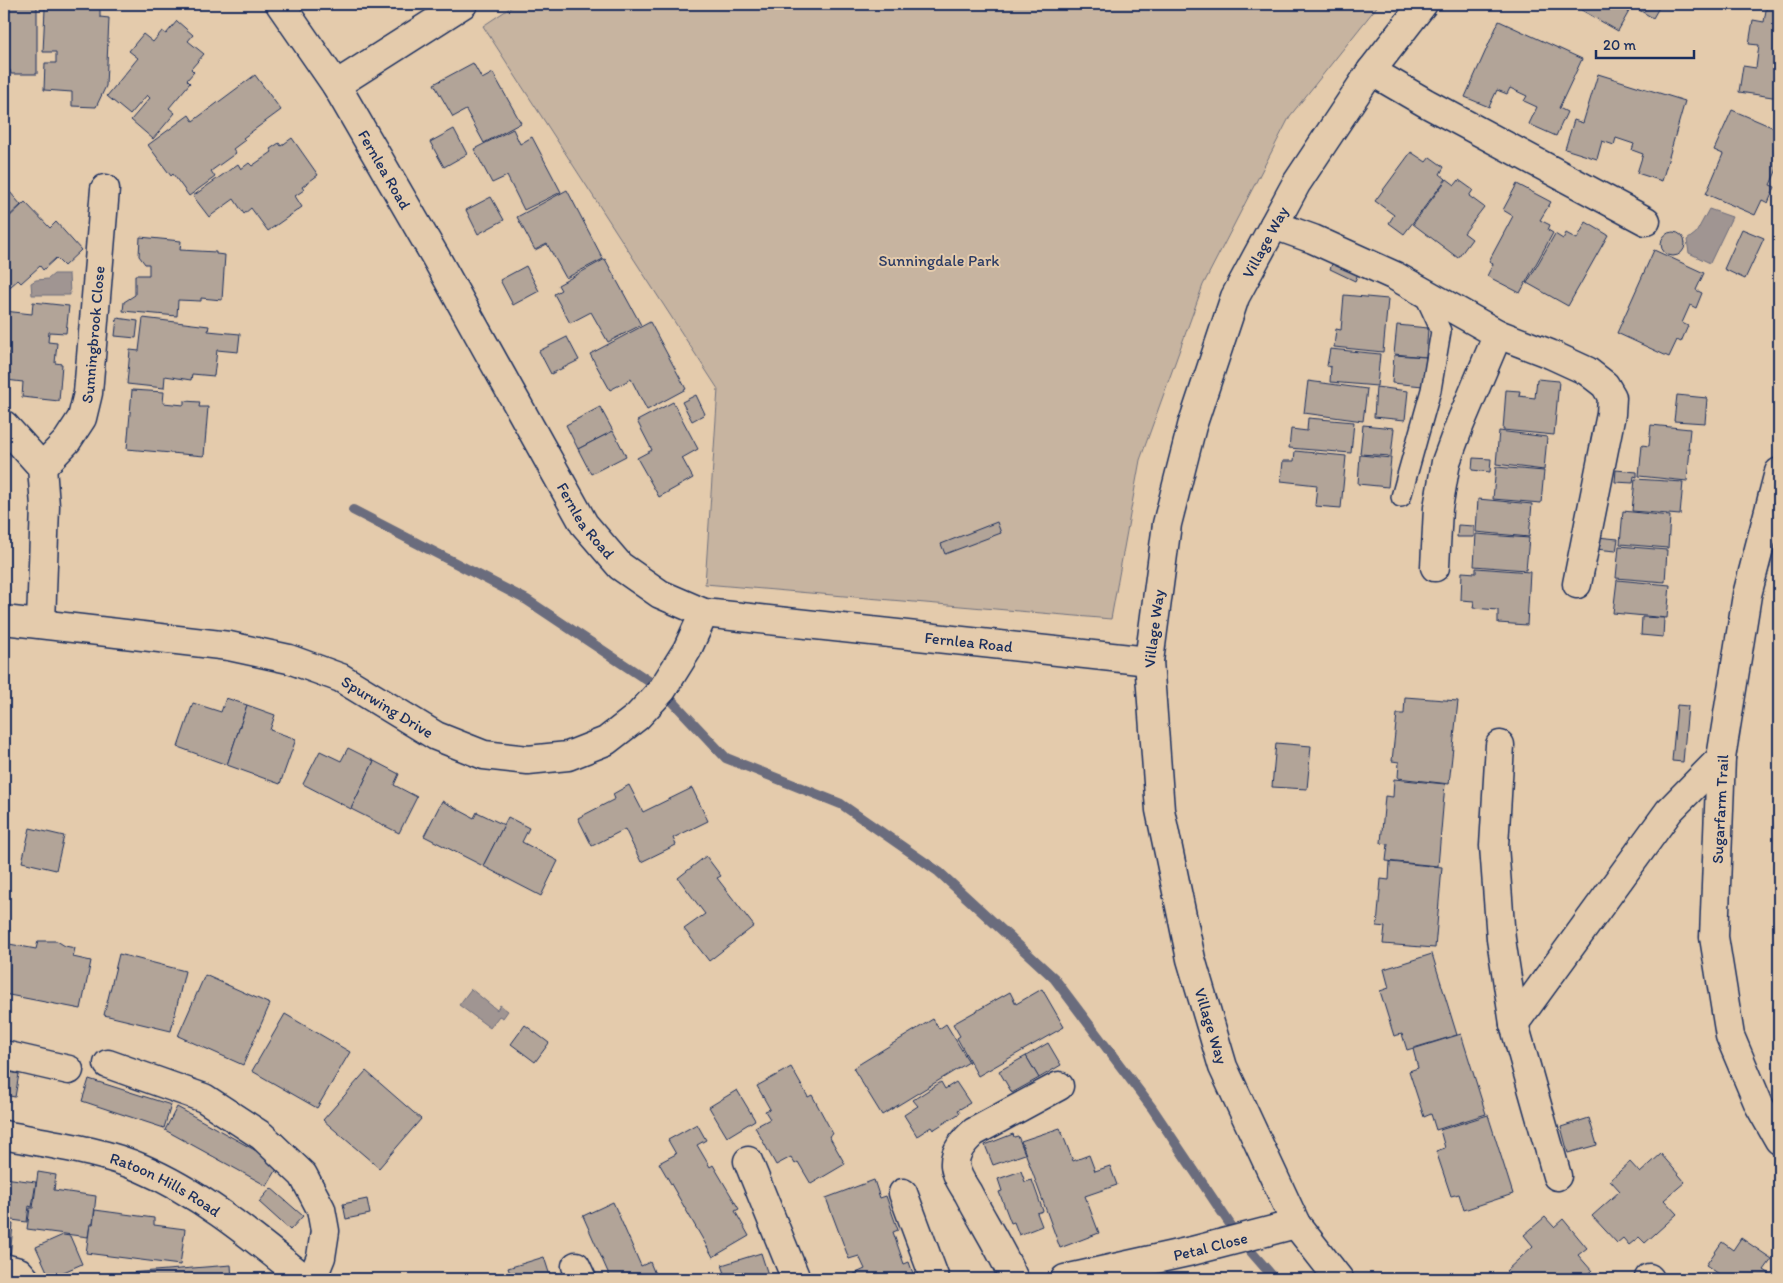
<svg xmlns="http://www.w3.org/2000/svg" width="1783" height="1283" font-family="Itim,sans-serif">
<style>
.green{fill:#c7b4a0;stroke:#71727f}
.water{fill:#a09592;stroke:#6b6c7d}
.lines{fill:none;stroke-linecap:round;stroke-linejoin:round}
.stream{stroke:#6b6c7d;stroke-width:10}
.building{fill:#b2a498;stroke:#1b2f5e}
.lane-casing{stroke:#1b2f5e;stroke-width:22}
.street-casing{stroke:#1b2f5e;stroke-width:31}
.lane{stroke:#e4cbac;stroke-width:19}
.street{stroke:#e4cbac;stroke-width:28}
.labels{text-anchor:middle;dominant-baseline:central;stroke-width:4;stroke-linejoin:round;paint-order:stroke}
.street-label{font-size:16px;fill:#1b2f5e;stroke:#e4cbac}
.park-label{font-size:16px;fill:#2c3c65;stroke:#e4cbac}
</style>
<rect width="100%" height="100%" fill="#e4cbac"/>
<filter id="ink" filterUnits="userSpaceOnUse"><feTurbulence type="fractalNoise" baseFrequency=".02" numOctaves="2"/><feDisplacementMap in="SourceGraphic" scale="10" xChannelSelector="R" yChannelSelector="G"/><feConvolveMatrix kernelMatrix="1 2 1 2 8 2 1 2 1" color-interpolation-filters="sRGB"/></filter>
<g filter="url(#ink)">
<polygon class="green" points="516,4 1379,4 1290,116 1203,285 1140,460 1111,619 705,584 718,389 483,26"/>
<g class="water">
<polygon points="1709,209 1732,217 1710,263 1689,253 1687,240 1696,233"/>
<polygon points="54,274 69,274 70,295 32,295 31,283 36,280 48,279"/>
<polygon points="471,989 497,1010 500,1005 508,1011 503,1018 499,1016 490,1028 459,1005"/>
</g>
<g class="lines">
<polyline class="stream" points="353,510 527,600 662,690 726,758 841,804 939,872 1054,978 1152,1108 1240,1239 1275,1279"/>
</g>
<g class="building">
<polygon points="4,4 37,4 37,74 11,74 10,70 4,70"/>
<polygon points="40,4 100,4 100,17 109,18 106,86 96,107 72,106 72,92 44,90 45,63 56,63 56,52 43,52 45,9 40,9"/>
<polygon points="1571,4 1661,4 1653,18 1632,6 1618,31"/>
<polygon points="1767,4 1779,4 1779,98 1739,92 1743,66 1756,68 1759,45 1749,44 1753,20 1764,22"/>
<polygon points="177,21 193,35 188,41 204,54 191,69 194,72 187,80 190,83 169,108 175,113 153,139 131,120 150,98 147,95 130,115 107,96 138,58 129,51 143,34 153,42 162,31 166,34"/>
<polygon points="1499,21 1582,59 1559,108 1567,112 1556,136 1529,124 1537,107 1524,101 1527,96 1510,88 1507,94 1497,90 1489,107 1465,97"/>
<polygon points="473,63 482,79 493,73 521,123 484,143 466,110 453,117 434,84"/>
<polygon points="1598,74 1685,101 1662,181 1637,173 1643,154 1632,150 1634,144 1616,138 1614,145 1602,141 1597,159 1565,149 1574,120 1583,123"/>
<polygon points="255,75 281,110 243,138 245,140 233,149 236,153 211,171 215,177 189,196 173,174 171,176 148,145 189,115 193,121"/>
<polygon points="1732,110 1779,130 1779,170 1777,169 1770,185 1775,187 1768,203 1762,200 1755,215 1706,194 1723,154 1714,150"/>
<polygon points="454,129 467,154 444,167 430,142"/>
<polygon points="513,129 520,144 532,137 561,192 524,210 507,176 492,183 474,149"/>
<polygon points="292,138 318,175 302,187 304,190 295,196 302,207 268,231 251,208 244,214 234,199 209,217 193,196 238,164 241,169 249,163 252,166 272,152 270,149 279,143 281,146"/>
<polygon points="1411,152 1426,162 1430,157 1444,167 1440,174 1446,179 1404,234 1389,223 1394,215 1375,201"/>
<polygon points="1447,179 1455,185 1459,180 1473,190 1469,196 1484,207 1464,233 1472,239 1458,258 1413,224"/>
<polygon points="1517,184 1551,202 1540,220 1550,225 1548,230 1553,233 1520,293 1487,276 1493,264 1489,261 1513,216 1503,210"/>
<polygon points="4,185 21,205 4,221"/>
<polygon points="567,190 603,259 566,278 547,244 535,250 517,217"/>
<polygon points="491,197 504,220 478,234 466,210"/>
<polygon points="25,202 50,228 56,222 81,250 64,266 56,258 43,270 40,266 21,283 18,280 4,292 4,222"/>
<polygon points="1586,222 1608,235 1568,306 1527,283 1555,234 1563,239 1566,233 1577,239"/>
<polygon points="1742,229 1764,238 1745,279 1724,269"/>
<circle cx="1673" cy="244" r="12"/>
<polygon points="140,237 181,241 180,250 216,252 216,254 225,255 222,300 201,298 201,301 178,300 177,316 123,311 124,302 135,295 135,275 149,275 149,264 145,264 139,256"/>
<polygon points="1654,250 1704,273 1696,290 1702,293 1696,308 1690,305 1682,323 1688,326 1681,342 1677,340 1669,357 1617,333"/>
<polygon points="1335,257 1360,269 1355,281 1330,269"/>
<polygon points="605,259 641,325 608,342 591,312 570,323 554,294 561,290 558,285"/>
<polygon points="526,266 539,291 513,305 500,280"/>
<polygon points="1344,295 1388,299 1383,352 1334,347 1336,329 1341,330"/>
<polygon points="33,302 69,306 66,333 49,332 48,342 57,343 55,363 62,364 59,401 22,397 23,382 6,380 8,352 4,351 4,311 32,314"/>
<polygon points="117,318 138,321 136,338 115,336"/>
<polygon points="143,318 209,326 208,331 240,334 238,352 217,350 214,376 192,374 191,380 165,376 164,388 127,384 130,350 139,351"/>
<polygon points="650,322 686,389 647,410 631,379 610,390 590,354"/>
<polygon points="1397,325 1428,328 1426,357 1394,354"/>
<polygon points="567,337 579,360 551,374 539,351"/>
<polygon points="1330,349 1380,354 1377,386 1330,382 1331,367 1327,366"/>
<polygon points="1394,355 1426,357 1423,386 1392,383"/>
<polygon points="1537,379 1559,381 1554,435 1503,430 1506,390 1520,391 1519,396 1535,398"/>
<polygon points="1308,381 1367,389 1363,421 1304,413"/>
<polygon points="1376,387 1408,391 1405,420 1374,417"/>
<polygon points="132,390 164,392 163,403 184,405 184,401 200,402 199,407 208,407 204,456 127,449"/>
<polygon points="696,395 705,414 692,421 682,402"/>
<polygon points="1677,395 1707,398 1705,423 1674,421"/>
<polygon points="673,402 698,449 682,458 693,478 659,497 637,458 652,450 637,421"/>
<polygon points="600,407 613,431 578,449 566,425"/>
<polygon points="1308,418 1354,422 1351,453 1289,448 1291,429 1307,431"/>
<polygon points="1363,425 1394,428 1391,456 1360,454"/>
<polygon points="1651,425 1690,429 1688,449 1690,449 1687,481 1639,476 1642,445 1649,446"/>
<polygon points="613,431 626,456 591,474 578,449"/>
<polygon points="1499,431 1547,437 1544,470 1496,464"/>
<polygon points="1295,451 1346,456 1341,508 1315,506 1317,485 1281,481 1283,461 1294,461"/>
<polygon points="1360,455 1391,458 1388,487 1358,484"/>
<polygon points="1473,458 1491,459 1490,472 1472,470"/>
<polygon points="1496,467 1544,471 1541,503 1493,499"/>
<polygon points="1616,470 1637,472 1637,477 1634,476 1633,483 1615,482"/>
<polygon points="1635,479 1683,482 1680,515 1632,511"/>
<polygon points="1478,499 1532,504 1529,537 1476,532"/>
<polygon points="1623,511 1670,516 1668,548 1620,544"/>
<polygon points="997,522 1001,533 945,554 941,544"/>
<polygon points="1458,525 1474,526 1474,537 1457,537"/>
<polygon points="1476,534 1529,538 1526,570 1474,566"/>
<polygon points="1597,537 1618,539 1616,551 1595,549"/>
<polygon points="1619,546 1667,550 1665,582 1616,578"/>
<polygon points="1476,568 1530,572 1527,625 1498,623 1498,610 1473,608 1474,601 1461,600 1462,572 1476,573"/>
<polygon points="1617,580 1670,585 1667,618 1613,613"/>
<polygon points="1642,617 1664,618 1663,637 1641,635"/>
<polygon points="1405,697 1458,701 1449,784 1398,778 1399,762 1392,761 1397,714 1404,714"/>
<polygon points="226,698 247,705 227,765 178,747 193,703 221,712"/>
<polygon points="247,705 275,715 270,730 296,739 280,784 227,765"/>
<polygon points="1677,705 1688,706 1683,762 1672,761"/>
<polygon points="1276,743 1311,746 1307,789 1272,787"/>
<polygon points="348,748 374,761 351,809 303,784 320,751 341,761"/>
<polygon points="374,761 399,774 394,785 417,797 399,833 351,809"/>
<polygon points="1394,779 1445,784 1438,866 1386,861 1388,844 1381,843 1385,796 1393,797"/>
<polygon points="629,785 643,812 692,788 708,821 673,838 676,845 641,862 625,829 592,846 578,818 615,799 613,794"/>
<polygon points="442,801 474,818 477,812 504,825 483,866 424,836"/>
<polygon points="508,817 529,828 522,842 558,861 541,896 483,866"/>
<polygon points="30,828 64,836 56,870 22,862"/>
<polygon points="706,856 721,876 717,878 754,926 709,961 684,929 705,914 678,878"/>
<polygon points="1390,862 1442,867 1435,948 1383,944 1385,927 1377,926 1381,879 1389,880"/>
<polygon points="38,941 57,941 65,946 75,948 73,957 91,961 81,1009 4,994 4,943 36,949"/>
<polygon points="119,954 185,971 171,1031 104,1015"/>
<polygon points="1432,954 1457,1035 1407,1050 1402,1034 1394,1036 1380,991 1389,988 1384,969"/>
<polygon points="205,975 270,1004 243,1065 178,1036"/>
<polygon points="1042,989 1064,1027 978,1076 957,1038 960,1036 953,1024 1010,992 1016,1004"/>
<polygon points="285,1014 350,1052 317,1108 252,1071"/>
<polygon points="933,1019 939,1029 946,1024 969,1062 882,1115 853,1068"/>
<polygon points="525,1025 549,1043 535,1062 511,1044"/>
<polygon points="1461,1034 1486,1114 1436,1130 1431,1114 1424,1117 1409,1071 1418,1068 1413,1049"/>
<polygon points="1048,1043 1061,1065 1039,1078 1026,1056"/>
<polygon points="1026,1056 1039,1078 1012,1093 999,1071"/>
<polygon points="791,1067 808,1097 812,1095 833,1134 829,1136 845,1164 811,1184 798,1162 795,1164 791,1157 776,1165 755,1127 770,1119 765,1111 770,1109 757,1086"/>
<polygon points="4,1071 19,1074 15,1097 4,1095"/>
<polygon points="366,1071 421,1119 379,1168 323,1120"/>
<polygon points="89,1079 171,1105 164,1128 82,1101"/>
<polygon points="941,1082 945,1089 956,1082 970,1103 958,1110 960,1113 933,1130 931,1127 917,1136 904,1115 918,1106 913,1100"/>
<polygon points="737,1090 755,1120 727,1137 709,1107"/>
<polygon points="177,1107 280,1164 267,1186 165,1130"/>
<polygon points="1488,1115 1513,1194 1464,1210 1459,1194 1451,1196 1436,1151 1445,1148 1440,1130"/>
<polygon points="1589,1118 1597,1145 1568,1153 1561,1127"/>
<polygon points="697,1124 706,1140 697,1145 710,1167 713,1165 739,1209 735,1211 749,1236 713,1257 659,1163 676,1154 668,1140"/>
<polygon points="1060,1128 1073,1161 1089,1155 1095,1171 1110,1166 1117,1185 1085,1196 1099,1233 1060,1248 1021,1141"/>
<polygon points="1013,1134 1014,1137 1018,1136 1025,1154 993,1165 985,1145"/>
<polygon points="1661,1154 1685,1182 1664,1200 1677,1214 1645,1243 1639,1237 1629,1245 1623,1238 1617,1243 1592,1216 1620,1191 1610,1180 1630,1162 1640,1173"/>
<polygon points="1021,1171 1025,1182 1032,1180 1043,1211 1037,1213 1042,1226 1019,1235 1014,1222 1011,1223 999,1192 1002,1191 998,1179"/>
<polygon points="38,1172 56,1175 54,1190 96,1196 93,1224 90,1224 88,1237 27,1229 30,1208 33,1208"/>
<polygon points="4,1178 36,1182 32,1207 29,1206 27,1222 4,1219"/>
<polygon points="874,1180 880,1198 886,1196 898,1230 893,1232 904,1264 909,1262 915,1279 856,1279 854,1274 865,1269 859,1256 849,1259 826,1198"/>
<polygon points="271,1188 303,1216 290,1230 259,1202"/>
<polygon points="367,1199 370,1214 346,1219 343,1204"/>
<polygon points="613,1202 641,1266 650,1262 657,1279 611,1279 583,1216"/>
<polygon points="95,1210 154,1218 154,1225 185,1229 180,1265 86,1253 90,1225 93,1225"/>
<polygon points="1545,1217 1554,1227 1563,1219 1587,1248 1578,1255 1592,1271 1583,1279 1514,1279 1506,1271 1533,1246 1524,1235"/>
<polygon points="4,1223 13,1224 10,1258 4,1257"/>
<polygon points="63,1235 70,1236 82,1264 50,1278 36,1247"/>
<polygon points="1741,1238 1772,1259 1764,1270 1778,1279 1715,1279 1719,1274 1706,1265 1722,1242 1733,1250"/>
<polygon points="761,1253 769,1278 774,1277 775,1279 727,1279 722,1265"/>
<polygon points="544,1257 551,1279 512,1279 508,1268"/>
<polygon points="231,1265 232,1279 52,1279"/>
</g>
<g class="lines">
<g class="lane-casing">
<polyline id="lane" points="1401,497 1431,390 1441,331 1423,292"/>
</g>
<g class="street-casing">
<g id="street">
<path id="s1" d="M280 4 336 85 435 256 584 524 620 566 660 594 704 613 1149 661"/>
<polyline points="1371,71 1426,103 1646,221"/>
<polyline points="336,85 463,4"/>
<polyline points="1274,225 1313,239 1395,276 1498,334 1550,354 1587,371 1605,385 1612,397 1611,414 1577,584"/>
<polyline points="4,425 42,467 45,506 41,623"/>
<path id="s2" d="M42 467 67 441 82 418 88 393 105 189"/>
<polyline points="1779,472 1747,595 1721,758 1714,937 1730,1036 1759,1105 1779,1140"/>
<polyline points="1435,567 1438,508 1446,462 1460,424 1498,334"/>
<path id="s3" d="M4 620 229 646 289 659 341 678 436 736 484 755 528 760 568 756 606 741 637 717 662 690 687 650 704 613"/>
<polyline points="1500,745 1494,846 1501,939 1514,1024 1557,1176"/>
<polyline points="1514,1024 1669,811 1721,758"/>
<polyline points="4,1055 69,1070"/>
<polyline points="108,1064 204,1098 262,1136 303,1175 321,1209 325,1231 321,1257 312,1279"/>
<path id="s4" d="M4 1135C48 1144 100 1150 141 1168 202 1194 254 1238 305 1279"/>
<polyline points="748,1161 796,1279"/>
<polyline points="903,1193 935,1279"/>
<polyline points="576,1266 582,1279"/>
<polyline points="4,1268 19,1272 25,1279"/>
<polyline points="1649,1278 1650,1279"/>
<path d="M1014 1279C1001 1249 983 1222 968 1193 963 1185 956 1175 955 1165 954 1151 965 1140 974 1132L1059 1086"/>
<path id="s5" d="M1065 1279 1192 1251 1296 1224"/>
<path id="s6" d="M1339 1279 1296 1224 1223 1067 1191 959 1160 810 1149 661 1167 524 1192 426 1235 297 1296 184 1371 71 1423 4"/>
</g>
</g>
<use href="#lane" class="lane"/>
<use href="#street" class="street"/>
</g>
</g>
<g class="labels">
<g class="street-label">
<text stroke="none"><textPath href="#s1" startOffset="196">Fernlea Road</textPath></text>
<text stroke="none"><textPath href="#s6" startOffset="1095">Village Way</textPath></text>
<text stroke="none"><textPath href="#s2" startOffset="148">Sunningbrook Close</textPath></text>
<text stroke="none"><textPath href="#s1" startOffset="601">Fernlea Road</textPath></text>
<text stroke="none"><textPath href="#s6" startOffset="690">Village Way</textPath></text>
<text stroke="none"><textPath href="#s1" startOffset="1021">Fernlea Road</textPath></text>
<text stroke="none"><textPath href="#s3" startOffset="398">Spurwing Drive</textPath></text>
<text transform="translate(1720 809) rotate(-87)">Sugarfarm Trail</text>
<text transform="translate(1211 1026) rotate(73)">Village Way</text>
<text stroke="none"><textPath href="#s4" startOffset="170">Ratoon Hills Road</textPath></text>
<text stroke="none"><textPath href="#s5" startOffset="149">Petal Close</textPath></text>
</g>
<g class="park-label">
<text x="939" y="260">Sunningdale Park</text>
</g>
</g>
<rect width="1783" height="1283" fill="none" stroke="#e4cbac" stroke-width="20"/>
<rect x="10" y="10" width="1763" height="1263" fill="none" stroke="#1b2f5e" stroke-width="2" filter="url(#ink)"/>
<path d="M1596 50v8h98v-8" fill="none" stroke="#1b2f5e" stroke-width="2.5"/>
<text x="1603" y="50" font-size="15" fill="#1b2f5e" stroke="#e4cbac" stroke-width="4" paint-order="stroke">20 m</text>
</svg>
